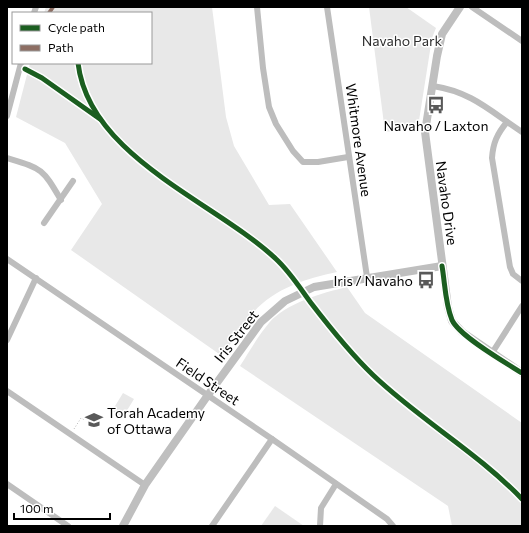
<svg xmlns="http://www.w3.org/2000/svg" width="529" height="533" font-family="Commissioner,sans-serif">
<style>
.green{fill:#e8e8e8}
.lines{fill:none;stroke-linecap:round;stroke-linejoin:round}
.path{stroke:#b8b8b8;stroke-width:1;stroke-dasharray:1 2;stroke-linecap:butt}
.street{stroke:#bdbdbd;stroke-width:6}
.secondary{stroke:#bfbfbf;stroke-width:8}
.quiet{stroke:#8d6e63;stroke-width:4;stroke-dasharray:8 4;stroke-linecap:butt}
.cycleway-casing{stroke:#fff;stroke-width:8}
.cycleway{stroke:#1b5e20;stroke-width:5}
.labels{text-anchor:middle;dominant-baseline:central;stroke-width:3;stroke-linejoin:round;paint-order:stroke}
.park-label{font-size:14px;fill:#2d2d2d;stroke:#fff}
.poi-label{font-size:14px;fill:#000;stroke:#fff}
.street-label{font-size:14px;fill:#000;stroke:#fff}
</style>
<rect width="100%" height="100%" fill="#fff"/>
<g class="green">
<path d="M46 7H212L226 117 234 146 269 205 290 204 337 272C307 278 273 289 253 313 241 326 232 342 222 356L71 250 102 204 65 143 16 117 30 63H151V13H44Z"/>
<polygon points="369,7 406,7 436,28 432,38 418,127 385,132"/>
<path d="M347 287 365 313 522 423V526H452L448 506 240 366C249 352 258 336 269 323 286 303 322 293 347 287Z"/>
<polygon points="123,393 134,399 123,417 112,411"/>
<polygon points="275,506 304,526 261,526"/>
</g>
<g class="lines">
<polyline class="path" points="74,429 81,418 85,420"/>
<g class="street">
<polyline points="257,7 263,68 269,107 276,124 293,151 303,162 318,162 348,157"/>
<polyline points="327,7 367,277"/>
<polyline points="472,7 522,41"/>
<polyline points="34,13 36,7"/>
<path d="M433 86C472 92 490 111 522 132"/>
<polyline points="7,116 21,63"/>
<path d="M507 122C497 134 493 143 492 158L510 267 513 274 522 281"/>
<path d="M7 158C43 169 42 168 61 200"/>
<polyline points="44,223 73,181"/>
<polyline points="7,259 272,439 387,519 393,526"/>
<polyline points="7,340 36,278"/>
<polyline points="492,353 522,306"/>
<polyline points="7,391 145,485"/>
<polyline points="7,484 68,526"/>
<polyline points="212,526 272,439"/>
<polyline points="320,526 321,508 336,484"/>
</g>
<g class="secondary">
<polyline points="460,7 442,34 437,56 425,132 448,307 452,321 462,332 522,373"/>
<polyline points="123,526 145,485 208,395 261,322 285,301 314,287 442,266"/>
</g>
<polyline class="quiet" points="49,13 53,7"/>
<g class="cycleway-casing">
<g id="cycleway">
<path d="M78 63C89 157 214 201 276 259 290 272 300 288 311 303 331 329 350 353 373 375 420 420 477 452 522 499"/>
<polyline points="25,69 42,78 100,119"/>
<path d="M442 266C445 283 445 303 452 320 459 336 506 363 522 373"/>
</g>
</g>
<use href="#cycleway" class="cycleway"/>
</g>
<defs>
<g id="bus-bare" transform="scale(1.38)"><path d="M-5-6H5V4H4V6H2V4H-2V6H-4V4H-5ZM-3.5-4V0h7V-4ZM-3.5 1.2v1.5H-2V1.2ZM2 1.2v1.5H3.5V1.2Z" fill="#595959" stroke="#fff" stroke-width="2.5" paint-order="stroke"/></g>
<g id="school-bare" transform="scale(1.38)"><path d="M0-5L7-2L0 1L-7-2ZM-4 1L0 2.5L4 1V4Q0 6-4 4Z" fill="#595959" stroke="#fff" stroke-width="2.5" paint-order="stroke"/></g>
</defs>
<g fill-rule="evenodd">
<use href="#bus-bare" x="436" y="105"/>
<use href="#bus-bare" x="426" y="280"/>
<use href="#school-bare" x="94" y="420"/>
</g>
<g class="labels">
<g class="park-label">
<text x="402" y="40">Navaho Park</text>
</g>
<g class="poi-label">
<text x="436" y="125">Navaho / Laxton</text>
<text x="413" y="280" text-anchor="end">Iris / Navaho</text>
<text x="107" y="412" text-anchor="start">Torah Academy<tspan x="107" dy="16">of Ottawa</tspan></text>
</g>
<g class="street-label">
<text transform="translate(359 140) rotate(82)">Whitmore Avenue</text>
<text transform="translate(447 203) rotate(82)">Navaho Drive</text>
<text transform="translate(236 336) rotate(-52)">Iris Street</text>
<text transform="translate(208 381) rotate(34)">Field Street</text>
</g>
</g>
<rect width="529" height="533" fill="none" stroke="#000000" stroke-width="16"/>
<rect x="12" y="12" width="140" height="52" fill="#ffffff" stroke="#999999"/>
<rect x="20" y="25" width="20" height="6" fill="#1b5e20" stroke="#999999"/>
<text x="48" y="32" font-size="12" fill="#000000">Cycle path</text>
<rect x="20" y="45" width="20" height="6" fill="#8d6e63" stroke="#999999"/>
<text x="48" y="52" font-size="12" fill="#000000">Path</text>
<path d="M14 513v6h96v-6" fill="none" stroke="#000000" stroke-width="2"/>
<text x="20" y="513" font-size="12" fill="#000000" stroke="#ffffff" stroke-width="3" paint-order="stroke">100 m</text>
</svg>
